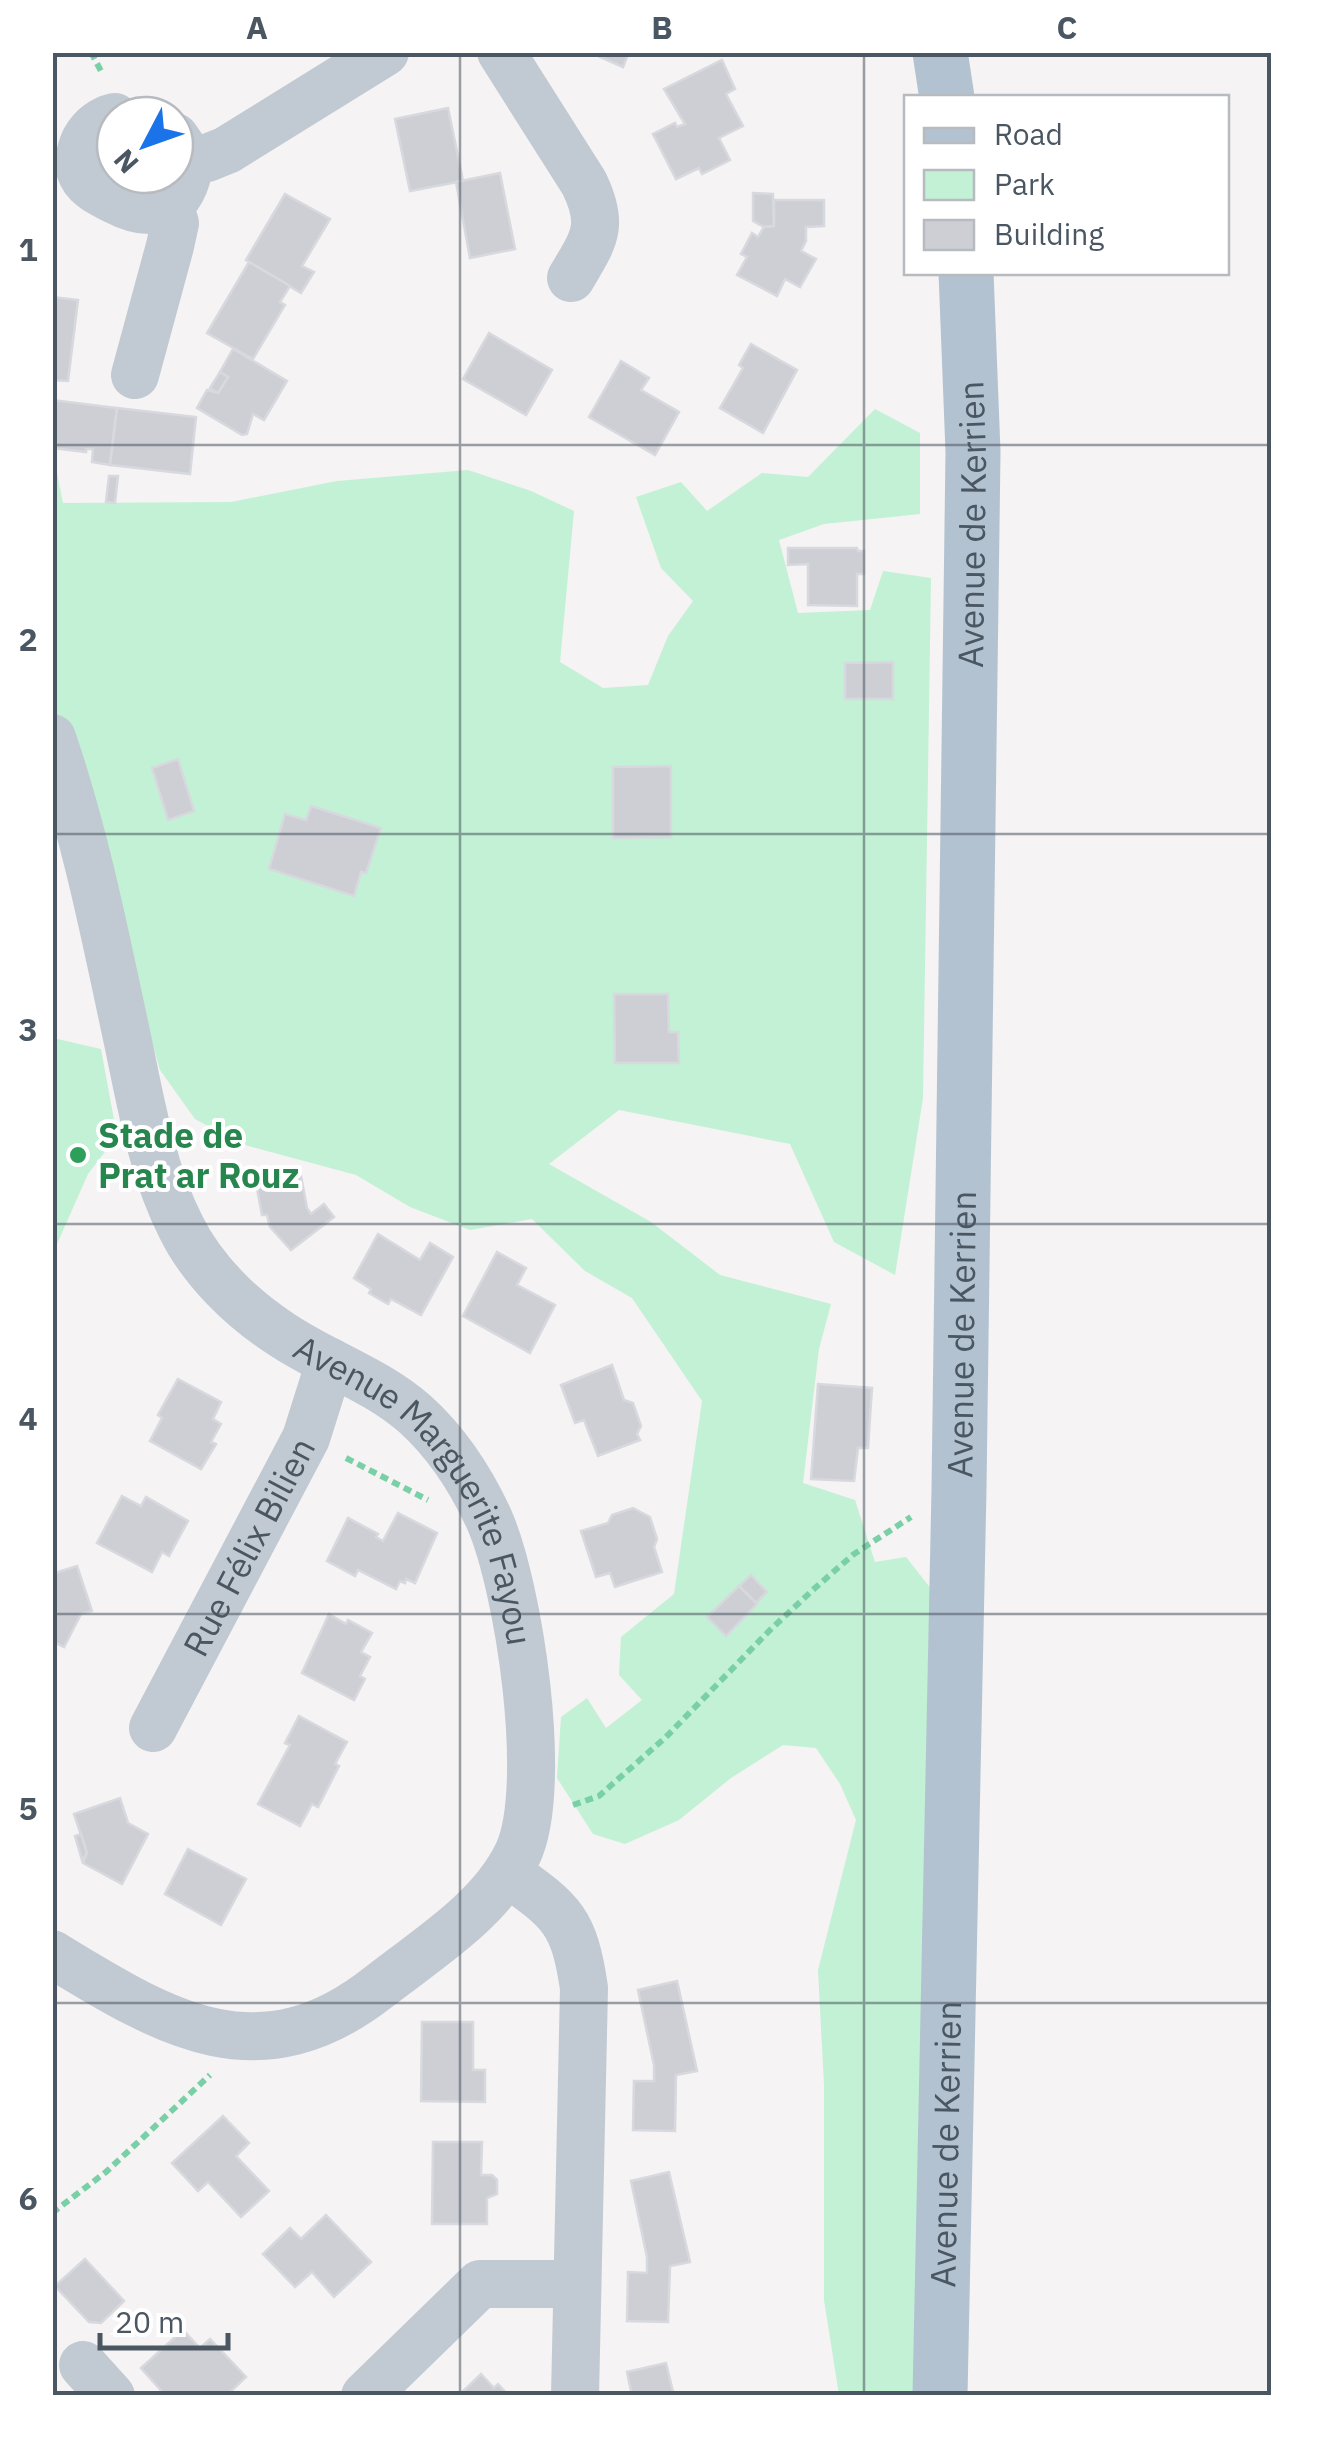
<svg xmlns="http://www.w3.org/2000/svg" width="1324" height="2448" font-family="'IBM Plex Sans',sans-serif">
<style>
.green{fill:#c3f1d5}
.building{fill:#cdcfd5;stroke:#d7d9de;stroke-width:2.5}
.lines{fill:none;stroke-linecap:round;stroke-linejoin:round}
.path{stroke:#7ad0a6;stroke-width:6;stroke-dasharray:8 5;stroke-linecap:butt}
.street{stroke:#c1cad2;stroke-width:48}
.primary{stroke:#b3c2d1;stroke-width:55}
.grid{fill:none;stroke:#4a5661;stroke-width:2.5;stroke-opacity:0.55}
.leisure-dot{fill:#2e9e5b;stroke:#fff;stroke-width:4}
.labels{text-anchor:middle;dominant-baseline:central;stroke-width:8;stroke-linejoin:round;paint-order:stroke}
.street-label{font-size:35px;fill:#4a5661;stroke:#fff}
.leisure-label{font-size:35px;font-weight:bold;fill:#27864d;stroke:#fff;text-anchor:start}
.neatline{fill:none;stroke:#4a5661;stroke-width:4}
.grid-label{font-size:32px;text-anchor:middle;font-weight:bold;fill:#4a5661}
</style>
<rect width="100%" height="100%" fill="#f5f3f3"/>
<g class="green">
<polygon points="875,409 920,433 920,514 824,524 779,540 798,613 870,610 883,571 931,578 923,1098 895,1275 834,1242 790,1144 619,1110 549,1164 651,1222 720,1275 831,1304 819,1349 803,1483 855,1500 875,1562 906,1557 932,1590 923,2356 912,2395 839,2395 824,2300 824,2085 818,1970 856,1820 840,1784 816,1748 783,1745 731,1778 679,1820 625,1844 593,1834 557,1778 561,1717 587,1698 606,1728 642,1700 619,1675 621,1637 674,1594 702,1401 632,1298 585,1271 532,1219 470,1230 410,1207 356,1175 241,1144 195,1119 160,1070 128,957 92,806 53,707 53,472 57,473 63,503 231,502 337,481 468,470 531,491 574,511 560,662 603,688 648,685 668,636 693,601 661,568 636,497 681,482 707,511 762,473 808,477"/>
<polygon points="53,1038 101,1049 117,1136 88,1174 53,1253"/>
</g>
<g class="building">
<polygon points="589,52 629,52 623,67"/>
<polygon points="722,60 735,89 726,94 743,126 719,138 730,160 702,174 699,168 676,179 653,134 675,123 677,127 685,124 664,89"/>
<polygon points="448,108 463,181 410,191 395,119"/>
<polygon points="500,173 515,249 470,258 456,182"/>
<polygon points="753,193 773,194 774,226 764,227 753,221"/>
<polygon points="285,194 330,219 302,266 314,272 301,293 246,260"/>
<polygon points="774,200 824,200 824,226 806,227 806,241 801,251 816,259 800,287 785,279 777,296 737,275 747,257 741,254 752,233 758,237 764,227 774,226"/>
<polygon points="249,262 290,286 280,302 285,305 253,359 207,333"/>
<polygon points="52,297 78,300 68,381 52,380"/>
<polygon points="489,333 552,370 526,415 463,379"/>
<polygon points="751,344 797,370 763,433 720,408 743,368 739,365"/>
<polygon points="233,349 287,381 264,420 253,414 247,434 242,435 197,408 207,390 218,393 228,377 220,372"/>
<polygon points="621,361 649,378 641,390 679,412 655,455 589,417"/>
<polygon points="220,372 228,377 218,393 210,388"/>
<polygon points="52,400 117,408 110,465 92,462 93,449 86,449 86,452 52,448"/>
<polygon points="117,408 196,417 190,474 110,465"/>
<polygon points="109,476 118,476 115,503 106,502"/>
<polygon points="788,548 857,548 858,551 864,551 864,574 857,574 857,606 808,605 808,564 788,565"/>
<polygon points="893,662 893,699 845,699 845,663"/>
<polygon points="178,759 194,811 168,820 152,768"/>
<polygon points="671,766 671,837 613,838 613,767"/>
<polygon points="311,806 381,828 366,873 361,872 354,896 269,869 285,814 306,820"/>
<polygon points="614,994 668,994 669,1032 678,1032 679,1063 615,1063"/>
<polygon points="301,1176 307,1208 311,1214 324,1204 334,1217 291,1250 270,1227 267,1215 262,1215 256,1183"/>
<polygon points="378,1234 420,1260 430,1243 453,1257 421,1315 391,1299 388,1304 369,1293 371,1289 354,1278"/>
<polygon points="497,1252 526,1268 517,1285 555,1305 530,1353 463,1316"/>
<polygon points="612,1365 624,1400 633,1403 641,1426 637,1434 640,1440 598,1456 584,1420 575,1423 561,1385"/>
<polygon points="178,1379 221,1402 213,1419 221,1424 211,1442 216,1444 201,1469 150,1441 162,1418 158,1415"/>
<polygon points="818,1384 872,1388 868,1448 858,1448 854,1481 811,1479"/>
<polygon points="122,1496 141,1506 146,1497 188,1521 169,1556 162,1552 152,1572 97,1543"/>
<polygon points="633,1508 650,1517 657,1539 654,1547 662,1572 615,1587 610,1573 596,1577 581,1531 608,1523 612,1515"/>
<polygon points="398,1513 437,1533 415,1583 406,1579 405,1583 400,1581 396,1589 358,1570 355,1576 327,1561 348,1518 378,1534 376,1537 383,1541"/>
<polygon points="77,1566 92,1611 81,1614 64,1647 52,1641 52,1574"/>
<polygon points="751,1575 767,1592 756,1603 739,1586"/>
<polygon points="739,1586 757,1604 726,1636 707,1617"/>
<polygon points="329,1614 346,1624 348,1620 372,1633 361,1652 370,1657 360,1676 365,1679 354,1700 302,1673"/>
<polygon points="299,1716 347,1742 335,1764 339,1766 318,1807 312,1804 300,1826 258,1804 290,1745 285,1743"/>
<polygon points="120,1798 128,1823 148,1834 122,1884 83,1863 87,1853 74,1814"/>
<polygon points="81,1834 87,1853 82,1860 75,1836"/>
<polygon points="188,1849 246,1879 221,1925 165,1894"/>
<polygon points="677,1981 697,2071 676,2075 675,2131 633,2130 634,2081 654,2081 654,2065 638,1990"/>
<polygon points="422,2022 473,2022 473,2070 485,2070 485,2102 421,2101"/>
<polygon points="223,2116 249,2143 236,2156 269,2191 241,2217 208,2182 198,2191 172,2163"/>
<polygon points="433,2142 482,2142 481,2175 492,2175 497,2180 497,2194 487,2198 487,2224 432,2224"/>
<polygon points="669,2172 690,2262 670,2266 668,2322 627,2321 628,2272 647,2273 647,2257 631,2181"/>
<polygon points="326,2215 371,2262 334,2297 312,2272 295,2287 263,2254 290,2228 301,2239"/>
<polygon points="85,2259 124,2301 101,2323 89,2322 55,2286"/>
<polygon points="183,2330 200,2348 210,2339 246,2377 229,2393 232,2396 166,2396 141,2368"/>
<polygon points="666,2363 674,2396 632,2396 627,2372"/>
<polygon points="481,2374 494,2388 498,2384 509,2396 458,2396"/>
</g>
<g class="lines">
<g class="path">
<polyline points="91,52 102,73"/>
<polyline points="346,1458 428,1500"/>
<polyline points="573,1805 599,1796 666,1737 769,1631 815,1588 854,1554 911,1517"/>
<polyline points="52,2213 106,2172 210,2075"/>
</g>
<g class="street">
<path d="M501 52 584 183C605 226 594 239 571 278"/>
<path d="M115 117C102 120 92 128 85 140 81 149 77 160 80 170 85 186 101 193 115 200 157 222 185 207 190 159L175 137"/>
<polyline points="190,159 207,158 227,150 385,52"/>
<polyline points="135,375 170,246 175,223 169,205"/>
<path id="s1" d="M52 738C86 837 106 940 128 1042 141 1104 152 1170 181 1227 202 1270 241 1308 281 1334 324 1363 375 1379 415 1414 446 1442 471 1480 489 1519 519 1587 549 1786 518 1853 491 1910 427 1949 380 1986 259 2082 165 2023 52 1954"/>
<path id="s2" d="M153 1728 306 1438 330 1362"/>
<path d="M508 1873C562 1912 574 1920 584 1988L575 2396"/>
<polyline points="83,2365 111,2396"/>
<polyline points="365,2396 480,2284 577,2284"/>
</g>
<g class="primary">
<polyline points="940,52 947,98"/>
<path id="s3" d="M940 2396 959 1489 973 452 966 272"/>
</g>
</g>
<path class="grid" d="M460 52V2396M864 52V2396M52 445H1272M52 834H1272M52 1224H1272M52 1614H1272M52 2003H1272"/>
<circle class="leisure-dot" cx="78" cy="1155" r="10"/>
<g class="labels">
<g class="street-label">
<text stroke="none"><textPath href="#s3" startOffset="1872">Avenue de Kerrien</textPath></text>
<text stroke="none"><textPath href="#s3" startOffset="1062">Avenue de Kerrien</textPath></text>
<text stroke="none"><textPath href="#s1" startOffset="872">Avenue Marguerite Fayou</textPath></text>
<text stroke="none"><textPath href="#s2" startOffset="205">Rue Félix Bilien</textPath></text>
<text stroke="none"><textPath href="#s3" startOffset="252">Avenue de Kerrien</textPath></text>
</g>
<g class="leisure-label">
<text x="98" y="1135">Stade de<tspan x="98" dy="40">Prat ar Rouz</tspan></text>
</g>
</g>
<rect width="1324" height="2448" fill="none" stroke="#ffffff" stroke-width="110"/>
<rect x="904" y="95" width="325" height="180" fill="#ffffff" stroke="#b7bbc0" stroke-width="2.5"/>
<rect x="924" y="128" width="50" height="15" fill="#b3c2d1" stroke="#b7bbc0" stroke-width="2.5"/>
<text x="994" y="145" font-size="30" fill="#4a5661">Road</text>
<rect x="924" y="170" width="50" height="30" fill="#c3f1d5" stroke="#b7bbc0" stroke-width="2.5"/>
<text x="994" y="195" font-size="30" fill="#4a5661">Park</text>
<rect x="924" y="220" width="50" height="30" fill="#cdcfd5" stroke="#b7bbc0" stroke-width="2.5"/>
<text x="994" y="245" font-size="30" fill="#4a5661">Building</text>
<g transform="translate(145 145) rotate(229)"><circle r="48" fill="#ffffff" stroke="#b7bbc0" stroke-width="2.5"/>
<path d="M0-8L18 38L0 25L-18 38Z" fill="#1a73e8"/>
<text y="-15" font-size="28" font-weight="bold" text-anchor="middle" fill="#4a5661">N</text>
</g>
<path d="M100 2333v15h128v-15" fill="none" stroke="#4a5661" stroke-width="5"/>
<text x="115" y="2333" font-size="30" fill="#4a5661" stroke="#ffffff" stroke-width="8" paint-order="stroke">20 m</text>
<rect x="55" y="55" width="1214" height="2338" class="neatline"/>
<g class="grid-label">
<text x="257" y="39">A</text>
<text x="662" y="39">B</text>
<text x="1067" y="39">C</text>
<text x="28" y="261">1</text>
<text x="28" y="651">2</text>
<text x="28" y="1041">3</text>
<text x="28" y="1430">4</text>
<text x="28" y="1820">5</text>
<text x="28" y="2210">6</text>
</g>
</svg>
